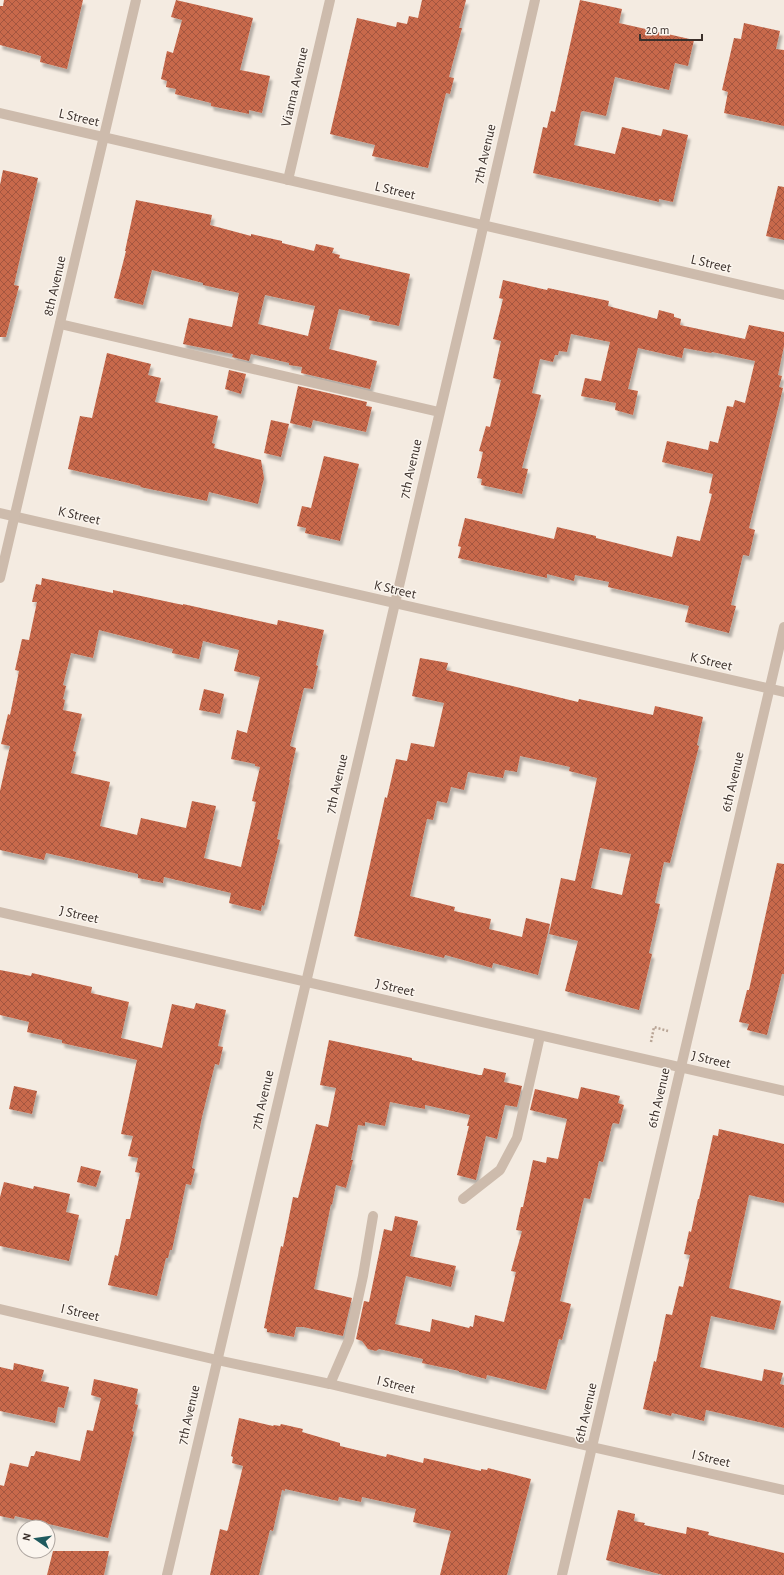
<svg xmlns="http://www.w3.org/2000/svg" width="784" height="1575" font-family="'Alegreya Sans',sans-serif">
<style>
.building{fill:url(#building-cross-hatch);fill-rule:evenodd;filter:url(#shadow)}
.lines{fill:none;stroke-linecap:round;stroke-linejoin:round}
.path{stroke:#b9a596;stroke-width:2.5;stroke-dasharray:2 2;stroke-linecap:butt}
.service{stroke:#cdbbac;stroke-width:10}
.minor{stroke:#cdbbac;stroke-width:10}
.tertiary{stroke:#cdbbac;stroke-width:10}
.labels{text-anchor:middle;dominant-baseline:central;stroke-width:3;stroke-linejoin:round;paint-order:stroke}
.street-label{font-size:14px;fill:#3b302b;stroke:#fbf5ee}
</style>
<defs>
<pattern id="building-cross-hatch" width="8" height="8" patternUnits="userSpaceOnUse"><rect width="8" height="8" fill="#c8694b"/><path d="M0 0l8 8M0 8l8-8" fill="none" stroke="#a4573f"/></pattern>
<filter id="shadow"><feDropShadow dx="2.5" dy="4.5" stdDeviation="1" flood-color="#0004"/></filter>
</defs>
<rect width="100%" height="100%" fill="#f4ebe1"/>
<g class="building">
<polygon points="4,0 83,0 67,69 40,62 41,56 0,45 0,6 3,6"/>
<polygon points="176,0 253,18 240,70 270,76 262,113 249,110 249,114 211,106 211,103 175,94 176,89 166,87 167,81 161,79 167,51 173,53 182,20 171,17"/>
<polygon points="422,0 466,0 459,28 462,28 449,77 454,78 450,94 446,93 428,168 372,156 375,145 330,134 357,18 396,27 397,22 407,24 409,16 418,18"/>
<polygon points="580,0 622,9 619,23 694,40 688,66 675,63 669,90 615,77 606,116 583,111 581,112 574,145 615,154 622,127 661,136 663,129 688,135 673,202 659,199 659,202 533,173 543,127 547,128 551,111 555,112"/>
<polygon points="744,23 780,31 776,49 784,50 784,126 724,113 728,92 722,90 734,38 741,39"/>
<polygon points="3,170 38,178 14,285 19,286 6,337 0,337 0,185"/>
<polygon points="778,186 784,187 784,240 766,236"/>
<path d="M136 200 212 215 210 225 251 236V234L282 241V243L314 251 316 244 334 248 332 253 340 255 339 258 410 274 399 326 369 320 370 316 339 309 329 349 377 361 370 389 301 373 302 367 289 365V363L251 354 249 361 232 357 233 354 183 344 189 318 232 327 239 293 203 285V283L152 270 143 305 114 298 126 251H125ZM265 295 315 306 308 336 258 324Z"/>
<polygon points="503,280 547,290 548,288 609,301 608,306 657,319 659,310 674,314 674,317 681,319 680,325 745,339 749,325 784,332 784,346 778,375 782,376 779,387 783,388 749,528 755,530 749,556 743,555 731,605 736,606 729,633 685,622 689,606 608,587 609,582 575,575 574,581 547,574 547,578 458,558 461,547 458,546 465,518 554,539 557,527 596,536 596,538 672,557 677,536 700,541 712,494 709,493 713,474 662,462 667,441 708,450 710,441 718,443 727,406 733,407 735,400 745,403 755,361 712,352 711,353 684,348 682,358 638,348 628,389 638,391 633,415 615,410 616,403 581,396 585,378 601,381 610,342 571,334 567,352 559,351 558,355 555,355 553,362 540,359 532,393 541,395 522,468 528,469 522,494 481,485 482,479 477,478 483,452 479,451 486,426 490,427 501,380 493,378 501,341 493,339 503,299 499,298"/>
<polygon points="107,353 151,364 148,375 161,378 155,402 218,416 212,443 215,444 214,448 261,460 264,478 258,504 209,492 207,501 140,487 141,486 68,469 80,416 92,418"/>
<polygon points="229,370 246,374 241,394 225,389"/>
<polygon points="298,386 367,402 366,406 372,407 366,432 313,420 311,428 290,423"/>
<polygon points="271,420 289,424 281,457 264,453"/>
<polygon points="324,456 359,464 340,541 305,533 306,528 297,526 302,506 311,508"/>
<path d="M42 578 113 593V590L183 605V604L277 625 278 620 324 630 316 665 318 666 313 689 304 688 290 746 296 748 289 780H290L277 839 280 840 264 906 262 905 261 911 229 903 231 893 164 877 163 883 138 878V874L46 853 44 860 0 850V791L10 746 1 744 8 714 10 715 19 671 15 670 22 639 29 640 37 602H32L36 584 41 585ZM99 630 173 649 172 653 199 659 203 641 239 650 234 671 260 677 247 733 237 730 231 759 255 764V766L260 767 252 801 256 802 241 867 204 858 216 806 192 801 186 828 141 818 137 835 100 826 110 782 71 773 76 752 73 751 82 714 63 710 65 700 63 699 66 686 63 685 71 653 93 658Z"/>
<path d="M420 658 448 663 446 670 578 702 579 699 653 715 655 706 703 717 697 745 699 746 670 863 664 862 655 903 660 904 649 953 652 954 639 1010 565 991 578 941 549 934 561 878 575 881 597 778 569 771 570 767 520 756 517 772 505 770 503 778 468 772 464 790 451 787 447 803 437 801 433 820 427 819 410 896 455 907 454 911 491 919 489 929 522 937 526 918 550 924 538 975 493 963 492 968 445 955 444 958 354 936 385 797 387 798 396 759 407 761 411 743 434 747 444 703 412 696ZM600 848 631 854 622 895 591 888Z"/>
<polygon points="204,689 224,694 220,714 199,710"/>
<polygon points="777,863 784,864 784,974 782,974 767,1035 747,1030 749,1024 739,1022 747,990 749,990"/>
<polygon points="0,970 31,976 32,973 92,987 91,993 129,1002 121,1038 162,1048 172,1004 194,1009 196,1003 226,1010 218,1046 223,1047 219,1065 215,1064 202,1117 192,1168 195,1169 191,1185 186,1184 172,1250 170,1250 168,1258 166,1258 157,1296 108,1285 115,1255 118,1256 126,1219 130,1219 140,1173 135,1172 138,1158 128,1156 133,1136 121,1134 137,1060 62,1043 62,1040 27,1032 29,1022 0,1015"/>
<polygon points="329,1040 412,1058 412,1060 479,1075 482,1075 484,1068 506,1073 504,1082 522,1086 517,1107 505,1105 497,1139 486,1136 476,1180 457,1175 469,1126 467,1126 470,1115 425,1105 425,1109 390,1102 385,1126 365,1122 365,1126 358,1125 351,1160 353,1160 346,1188 336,1185 332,1205 331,1204 314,1289 352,1298 343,1336 303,1327 296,1327 294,1337 267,1332 267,1329 264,1328 281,1246 283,1247 293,1197 298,1198 316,1124 328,1127 336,1088 320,1085"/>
<polygon points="14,1086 37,1091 32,1114 9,1109"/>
<polygon points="581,1087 620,1096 618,1103 624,1105 619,1124 613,1123 612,1125 603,1162 599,1161 590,1199 584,1198 560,1301 571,1304 562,1340 559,1339 546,1390 487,1375 486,1379 459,1372 459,1371 422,1363 423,1359 379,1349 376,1351 368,1349 362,1341 356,1339 364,1301 369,1302 384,1229 392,1231 395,1216 418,1221 410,1256 456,1266 451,1287 406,1276 395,1324 430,1332 432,1319 469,1328 470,1326 473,1327 475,1315 504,1322 516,1272 511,1271 522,1231 516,1230 521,1207 523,1207 533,1160 546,1163 547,1157 558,1159 567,1119 530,1110 535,1089 578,1099"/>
<polygon points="719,1129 784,1144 784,1203 749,1195 729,1288 781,1301 774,1330 711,1316 700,1367 762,1381 764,1369 783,1373 780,1384 784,1385 784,1428 706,1410 704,1421 672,1413 671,1416 643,1409 654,1361 656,1362 666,1314 672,1315 679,1286 683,1287 690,1255 684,1254 689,1231 691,1232 698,1199 699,1199 713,1135 718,1136"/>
<polygon points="81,1166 101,1171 96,1187 77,1182"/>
<polygon points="4,1182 33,1189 34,1186 70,1194 66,1212 79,1215 69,1261 0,1246 0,1197"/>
<polygon points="14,1363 44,1370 41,1381 69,1387 64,1408 58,1407 55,1423 0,1411 0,1367 13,1370"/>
<polygon points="94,1379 138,1389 135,1404 138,1405 132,1431 134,1432 108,1538 15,1516 14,1519 0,1516 0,1485 4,1486 10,1463 28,1467 31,1456 34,1456 36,1451 80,1461 87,1430 93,1431 101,1398 91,1395"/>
<polygon points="239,1418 273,1426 274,1425 280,1426 281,1424 303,1429 302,1432 340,1443 340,1446 386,1457 387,1454 423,1463 424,1458 481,1471 481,1469 487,1470 488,1468 531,1479 507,1575 440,1575 451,1531 413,1522 416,1509 362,1497 361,1502 339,1497 338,1501 285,1489 285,1491 282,1490 273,1531 270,1530 259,1575 210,1575 220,1529 227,1531 228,1529 243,1466 232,1463 233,1457 231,1456"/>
<polygon points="618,1510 635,1514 634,1521 645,1523 644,1525 686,1534 687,1527 709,1532 708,1535 784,1553 784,1575 663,1575 606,1560"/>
<polygon points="53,1551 109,1551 104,1575 47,1575"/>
</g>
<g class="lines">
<polyline class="path" points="651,1042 654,1027 668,1031"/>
<g class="service">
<polyline points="60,324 439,412"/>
<polyline points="463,1199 500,1170 517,1138 540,1036"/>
<polyline points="330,1384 349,1340 363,1276 373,1216"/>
</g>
<g class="minor">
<polyline points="0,113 784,295"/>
<polyline points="288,180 330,0"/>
<polyline points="0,513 784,692"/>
<polyline points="0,578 136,0"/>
<polyline points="0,912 784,1091"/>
<polyline points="167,1575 476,258 535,0"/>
<polyline points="562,1575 784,627"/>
</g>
<polyline class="tertiary" points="0,1309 217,1360 330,1384 592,1447 784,1490"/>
</g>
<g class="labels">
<g class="street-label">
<text transform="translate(295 87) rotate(-77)">Vianna Avenue</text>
<text transform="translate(79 118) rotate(13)">L Street</text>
<text transform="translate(485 154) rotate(-77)">7th Avenue</text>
<text transform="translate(395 191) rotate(13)">L Street</text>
<text transform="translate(711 264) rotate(13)">L Street</text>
<text transform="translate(55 286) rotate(-77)">8th Avenue</text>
<text transform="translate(411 469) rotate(-77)">7th Avenue</text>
<text transform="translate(79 516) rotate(13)">K Street</text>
<text transform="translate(395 590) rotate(13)">K Street</text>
<text transform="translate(711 662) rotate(13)">K Street</text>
<text transform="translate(733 782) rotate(-77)">6th Avenue</text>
<text transform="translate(337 784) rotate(-77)">7th Avenue</text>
<text transform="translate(79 915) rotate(13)">J Street</text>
<text transform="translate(395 988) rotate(13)">J Street</text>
<text transform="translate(711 1060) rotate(13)">J Street</text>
<text transform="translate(659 1098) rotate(-77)">6th Avenue</text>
<text transform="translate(263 1100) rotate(-77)">7th Avenue</text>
<text transform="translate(80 1313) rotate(13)">I Street</text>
<text transform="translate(396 1385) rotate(14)">I Street</text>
<text transform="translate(586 1413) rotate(-77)">6th Avenue</text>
<text transform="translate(189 1415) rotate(-77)">7th Avenue</text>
<text transform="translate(711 1459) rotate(13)">I Street</text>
</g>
</g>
<g transform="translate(36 1539) rotate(283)"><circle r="19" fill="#fbf5ee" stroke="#aea6a0"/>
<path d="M0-3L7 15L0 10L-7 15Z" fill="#1f5a5e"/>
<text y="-6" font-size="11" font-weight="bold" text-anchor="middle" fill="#3b302b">N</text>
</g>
<path d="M640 34v6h62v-6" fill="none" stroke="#3b302b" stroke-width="2"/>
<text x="646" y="34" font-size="12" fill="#3b302b" stroke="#fbf5ee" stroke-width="3" paint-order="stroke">20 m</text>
</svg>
